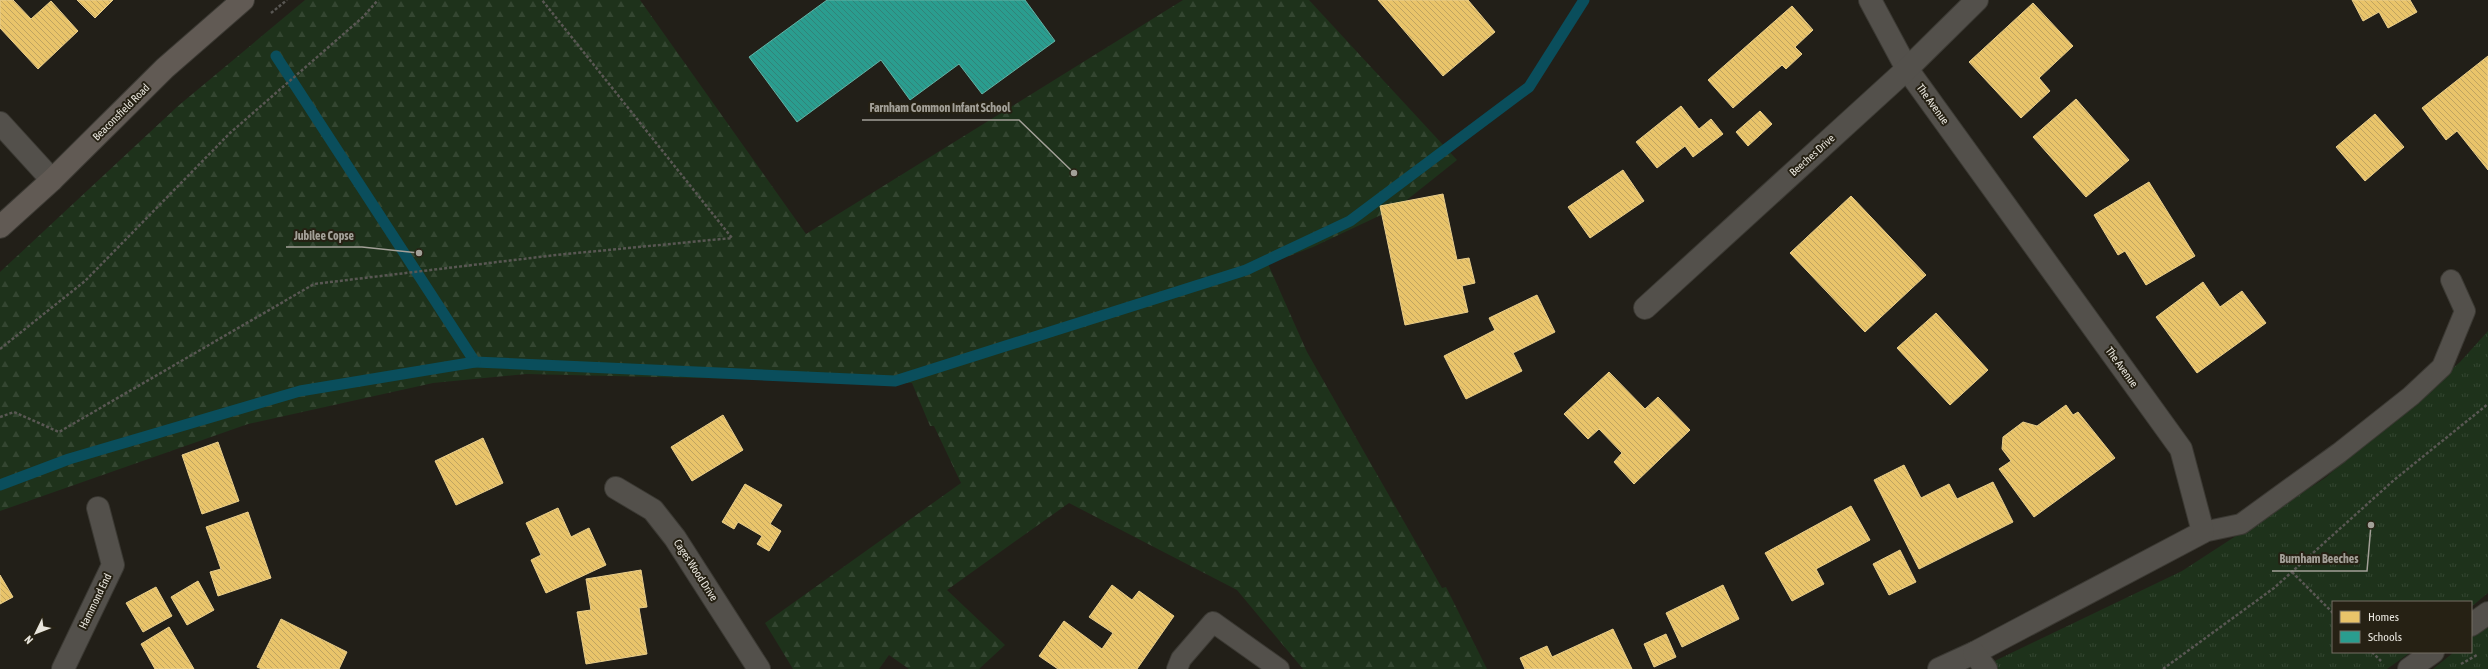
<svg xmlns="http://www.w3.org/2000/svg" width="2488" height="669" font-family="'Asap Condensed',sans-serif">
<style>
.forest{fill:url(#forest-firs)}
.park{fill:url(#park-tufts)}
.homes{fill:url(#homes-back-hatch);stroke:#e9ce8c}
.schools{fill:url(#schools-back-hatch);stroke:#63b3a6}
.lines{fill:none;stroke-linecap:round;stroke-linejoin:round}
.stream{stroke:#0a4e5c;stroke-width:11}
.lane-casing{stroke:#3b3933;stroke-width:22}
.street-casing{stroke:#3b3933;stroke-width:24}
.primary-casing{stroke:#3b3933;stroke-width:24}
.path{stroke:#595753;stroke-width:2.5;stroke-dasharray:3 2;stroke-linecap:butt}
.lane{stroke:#53504b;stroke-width:20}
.street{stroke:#53504b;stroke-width:22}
.primary{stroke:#615a54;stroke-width:22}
.labels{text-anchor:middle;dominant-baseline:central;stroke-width:4;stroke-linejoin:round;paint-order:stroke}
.street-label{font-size:11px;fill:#e8e5dd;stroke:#262114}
.leader{fill:none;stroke:#a3a098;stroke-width:1.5}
.callout-dot{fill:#a3a098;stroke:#262114;stroke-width:1.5}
.callout-label{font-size:12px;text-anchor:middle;font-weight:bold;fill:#a3a098;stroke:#262114;stroke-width:4;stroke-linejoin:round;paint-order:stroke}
</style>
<defs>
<pattern id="forest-firs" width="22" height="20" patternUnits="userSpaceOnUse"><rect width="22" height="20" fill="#1e321b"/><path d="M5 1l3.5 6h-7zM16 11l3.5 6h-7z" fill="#344631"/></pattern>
<pattern id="park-tufts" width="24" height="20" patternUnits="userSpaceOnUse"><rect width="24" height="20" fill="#1e321b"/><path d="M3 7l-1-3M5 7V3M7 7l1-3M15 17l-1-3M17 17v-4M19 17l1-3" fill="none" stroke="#344631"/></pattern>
<pattern id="homes-back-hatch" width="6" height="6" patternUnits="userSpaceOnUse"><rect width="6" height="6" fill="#e9c46a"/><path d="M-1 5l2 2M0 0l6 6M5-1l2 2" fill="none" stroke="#c0a460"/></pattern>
<pattern id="schools-back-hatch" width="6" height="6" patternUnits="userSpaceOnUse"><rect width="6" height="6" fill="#2a9d8f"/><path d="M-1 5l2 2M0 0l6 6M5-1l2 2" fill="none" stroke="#328378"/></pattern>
</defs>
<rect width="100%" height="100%" fill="#221f18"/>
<polygon class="forest" points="305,0 640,0 806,234 1183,0 1309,0 1457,160 1398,207 1313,247 1268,264 1307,352 1442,588 1446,587 1487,669 1303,669 1237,590 1069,503 947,590 1005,645 979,669 909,669 889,655 879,669 793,669 765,623 961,483 934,426 930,426 912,383 526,374 433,383 248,424 0,511 0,272 178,106"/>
<g class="park">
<polygon points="2488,331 2488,593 2471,607 2471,602 2333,602 2333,652 2411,652 2387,669 1978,669 2182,571 2325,478 2460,362"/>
<polygon points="2488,624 2488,669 2433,669 2454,652 2471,652 2471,638"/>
</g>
<g class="homes">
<polygon points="0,0 13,0 31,19 51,1 78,31 38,69 0,28"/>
<polygon points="77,0 113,0 95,18"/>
<polygon points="1378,0 1468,0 1495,32 1443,76"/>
<polygon points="2352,0 2410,0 2417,12 2388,28 2379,12 2363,21"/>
<polygon points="2033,3 2073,46 2039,78 2050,91 2021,118 1969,62"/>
<polygon points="1792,6 1813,30 1795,47 1802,54 1786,69 1782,65 1733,108 1708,80"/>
<polygon points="2488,56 2488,170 2457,131 2446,140 2422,108"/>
<polygon points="2076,99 2129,160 2086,197 2033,137"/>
<polygon points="1681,106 1699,129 1711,119 1723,134 1693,157 1685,146 1657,168 1636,142"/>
<polygon points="1760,111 1772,124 1748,146 1736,132"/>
<polygon points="2375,114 2404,147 2365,181 2336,147"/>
<polygon points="1623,170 1644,201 1590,238 1568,207"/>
<polygon points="2149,182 2195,256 2146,285 2125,251 2118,255 2094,215"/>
<polygon points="1443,194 1457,260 1469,258 1475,283 1462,286 1468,312 1405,325 1380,206"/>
<polygon points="1851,196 1926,275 1865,332 1790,253"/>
<polygon points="2203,282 2220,307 2242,291 2266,323 2197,373 2156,317"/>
<polygon points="1537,295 1555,332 1513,353 1522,371 1466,399 1444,356 1495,330 1489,318"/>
<polygon points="1936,313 1988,370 1950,405 1897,348"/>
<polygon points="1609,372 1645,409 1658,397 1690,430 1634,484 1614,462 1622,453 1599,429 1588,439 1564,414"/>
<polygon points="2066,405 2073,415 2078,412 2115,458 2034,517 1999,469 2011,461 2002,449 2003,437 2023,422 2037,426"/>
<polygon points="723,415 743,450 692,481 671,447"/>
<polygon points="483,438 503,483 456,505 435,461"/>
<polygon points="218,442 239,501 202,514 182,455"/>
<polygon points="1904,465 1921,498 1949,484 1957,499 1993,482 2013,522 1919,569 1874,480"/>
<polygon points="745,484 782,505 770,524 781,531 769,551 757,544 762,536 738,522 734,529 722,522"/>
<polygon points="1851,506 1870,540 1816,569 1824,584 1792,601 1765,553"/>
<polygon points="558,508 571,537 589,528 606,565 546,593 531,560 541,555 526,523"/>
<polygon points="248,512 271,578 218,596 210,572 221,569 206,527"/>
<polygon points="1900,550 1916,582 1889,595 1873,564"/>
<polygon points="641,570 647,607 639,608 647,654 586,664 577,612 591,610 586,579"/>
<polygon points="0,575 13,597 0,604"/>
<polygon points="198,581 214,610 187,625 171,597"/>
<polygon points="1112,585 1132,600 1139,591 1174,616 1137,669 1058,669 1039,656 1064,621 1102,649 1113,633 1089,617"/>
<polygon points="1723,585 1739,619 1682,647 1666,613"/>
<polygon points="156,587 172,616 143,632 126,603"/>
<polygon points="281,619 347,652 339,669 262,669 257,667"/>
<polygon points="169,627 194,669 155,669 141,644"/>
<polygon points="1613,629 1632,669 1525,669 1520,658 1547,646 1552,657"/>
<polygon points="1666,634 1676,657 1654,667 1644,644"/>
</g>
<polygon class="schools" points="827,0 1025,0 1055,41 982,94 959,64 910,100 881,60 797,122 749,57"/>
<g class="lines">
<g class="stream">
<polyline points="276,56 475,362 895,381 1246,270 1350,221 1529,87 1584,0"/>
<polyline points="0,485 69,459 300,391 475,362"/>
</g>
<g class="lane-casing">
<g id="lane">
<polyline points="2203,532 2241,524 2339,453 2411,396 2442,367 2465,311 2451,280"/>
<polyline points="1177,669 1181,659 1213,622 1279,669"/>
</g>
</g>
<g class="street-casing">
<g id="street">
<polyline points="1870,0 1907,69 2181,449 2203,532 1974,653 1939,669"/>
<polyline points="0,123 52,180"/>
<polyline points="1645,308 1907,69 1977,0"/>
<polyline points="616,488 653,510 675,538 759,669"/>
<polyline points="2471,625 2488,613"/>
<polyline points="1974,653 1986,669"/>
<polyline points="63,669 113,565 98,508"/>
<polyline points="2409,669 2433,652"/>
</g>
</g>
<g class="primary-casing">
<polyline id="primary" points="0,227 52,180 165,68 243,0"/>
</g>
<g class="path">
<polyline points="271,13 287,0"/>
<polyline points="0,349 85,281 230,133 363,17 378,0"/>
<polyline points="0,417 14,412 59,432 314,284 556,255 732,238 542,0"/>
<polyline points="2292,572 2333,613"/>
<polyline points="2372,652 2381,661"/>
<polyline points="2461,664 2477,655"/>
<polyline points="2163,669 2274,588 2394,480 2488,404"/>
</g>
<use href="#lane" class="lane"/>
<use href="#street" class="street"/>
<use href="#primary" class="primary"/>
</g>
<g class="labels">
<g class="street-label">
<text transform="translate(1933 104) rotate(54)">The Avenue</text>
<text transform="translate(121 112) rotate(-45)">Beaconsfield Road</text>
<text transform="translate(1812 155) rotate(-42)">Beeches Drive</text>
<text transform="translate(2122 367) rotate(54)">The Avenue</text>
<text transform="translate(696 570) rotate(57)">Cages Wood Drive</text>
<text transform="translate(95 601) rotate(-64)">Hammond End</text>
</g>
</g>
<path class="leader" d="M1074 173L1019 120H862M419 253L362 247H286M2371 525L2367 571H2272"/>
<g class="callout-dot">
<circle cx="1074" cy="173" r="4"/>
<circle cx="419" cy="253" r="4"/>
<circle cx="2371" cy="525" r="4"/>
</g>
<g class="callout-label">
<text x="940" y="112">Farnham Common Infant School</text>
<text x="324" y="240">Jubilee Copse</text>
<text x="2319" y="563">Burnham Beeches</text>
</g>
<rect x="2332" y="601" width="140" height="52" fill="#262114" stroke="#746f64"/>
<rect x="2340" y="611" width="20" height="12" fill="#e9c46a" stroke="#746f64"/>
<text x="2368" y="621" font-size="12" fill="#e8e5dd">Homes</text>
<rect x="2340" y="631" width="20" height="12" fill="#2a9d8f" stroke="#746f64"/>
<text x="2368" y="641" font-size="12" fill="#e8e5dd">Schools</text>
<g transform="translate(36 633) rotate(227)" stroke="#262114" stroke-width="3" paint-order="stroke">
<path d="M0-3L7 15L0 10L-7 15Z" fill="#e8e5dd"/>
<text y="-6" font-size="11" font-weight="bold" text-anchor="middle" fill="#e8e5dd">N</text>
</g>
</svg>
